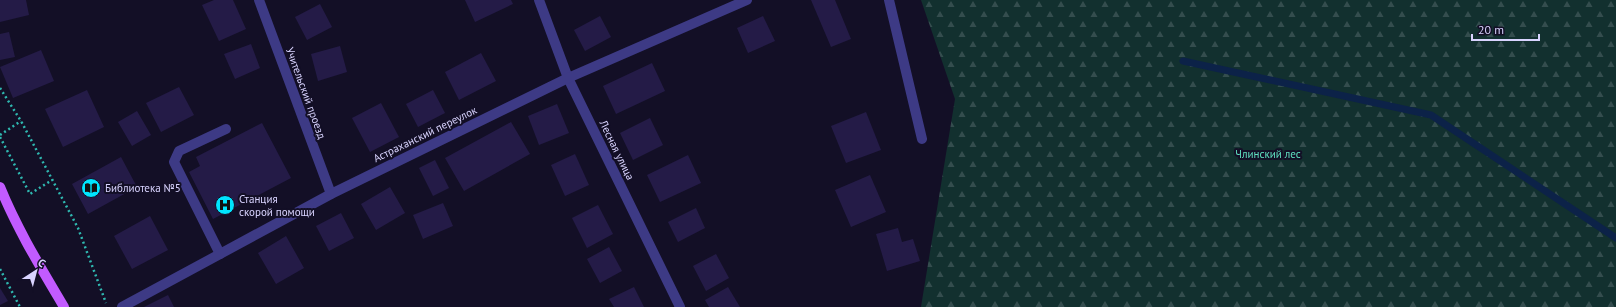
<svg xmlns="http://www.w3.org/2000/svg" width="1616" height="307" font-family="'PT Sans',sans-serif">
<style>
.forest{fill:url(#forest-firs)}
.lines{fill:none;stroke-linecap:round;stroke-linejoin:round}
.stream{stroke:#0c2248;stroke-width:7}
.building{fill:#241b47}
.path{stroke:#2fb8b0;stroke-width:2.5;stroke-dasharray:2 3;stroke-linecap:butt}
.minor{stroke:#3d3a85;stroke-width:10}
.major{stroke:#c25bff;stroke-width:10}
.labels{text-anchor:middle;dominant-baseline:central;stroke-width:4;stroke-linejoin:round;paint-order:stroke}
.street-label{font-size:11px;fill:#d9d4ff;stroke:#130f26}
.park-label{font-size:11px;fill:#5fe0c0;stroke:#130f26}
.poi-label{font-size:11px;fill:#d9d4ff;stroke:#130f26;text-anchor:start}
</style>
<defs>
<pattern id="forest-firs" width="22" height="20" patternUnits="userSpaceOnUse"><rect width="22" height="20" fill="#12302f"/><path d="M5 1l3.5 6h-7zM16 11l3.5 6h-7z" fill="#344d4e"/></pattern>
</defs>
<rect width="100%" height="100%" fill="#130f26"/>
<polygon class="forest" points="921,0 1616,0 1616,307 921,307 955,99"/>
<g class="lines">
<polyline class="stream" points="1183,61 1431,115 1616,238"/>
</g>
<g class="building">
<polygon points="0,0 26,0 29,15 0,22"/>
<polygon points="214,0 233,0 246,29 219,41 202,5"/>
<polygon points="465,0 511,0 513,4 475,22"/>
<polygon points="811,0 835,0 851,39 831,47"/>
<polygon points="320,4 332,27 307,40 295,17"/>
<polygon points="600,16 611,37 585,51 574,30"/>
<polygon points="763,16 775,41 748,53 737,28"/>
<polygon points="9,32 15,57 0,60 0,34"/>
<polygon points="251,44 260,68 235,79 224,54"/>
<polygon points="340,46 347,72 318,81 311,54"/>
<polygon points="41,50 54,81 13,98 0,67"/>
<polygon points="481,53 496,81 459,100 445,72"/>
<polygon points="652,63 665,91 616,114 603,86"/>
<polygon points="179,87 194,115 161,132 146,103"/>
<polygon points="87,90 104,127 63,147 45,109"/>
<polygon points="433,90 445,113 418,127 406,104"/>
<polygon points="381,103 399,137 370,152 352,118"/>
<polygon points="557,104 569,133 539,145 528,116"/>
<polygon points="137,111 151,135 132,146 118,122"/>
<polygon points="866,112 881,150 846,163 831,126"/>
<polygon points="650,118 663,145 633,160 620,133"/>
<polygon points="511,122 530,154 464,191 445,158"/>
<polygon points="262,123 291,178 213,219 189,172 200,166 196,157"/>
<polygon points="575,154 589,185 565,196 551,165"/>
<polygon points="688,155 701,183 660,202 647,175"/>
<polygon points="121,157 137,187 88,214 72,184"/>
<polygon points="435,160 449,188 433,196 419,168"/>
<polygon points="870,175 886,212 851,227 835,190"/>
<polygon points="390,187 405,213 376,230 361,204"/>
<polygon points="443,203 453,226 423,239 413,215"/>
<polygon points="598,205 613,234 587,248 572,218"/>
<polygon points="696,208 705,228 678,242 668,222"/>
<polygon points="341,213 354,238 329,251 316,226"/>
<polygon points="150,216 168,250 132,269 114,236"/>
<polygon points="898,228 902,242 913,239 920,261 887,271 876,234"/>
<polygon points="286,236 304,268 276,284 258,253"/>
<polygon points="609,247 622,271 600,283 587,259"/>
<polygon points="716,254 729,278 706,291 693,266"/>
<polygon points="634,287 644,307 614,307 609,299"/>
<polygon points="728,287 740,307 709,307 705,300"/>
<polygon points="0,288 8,301 0,305"/>
<polygon points="168,295 174,307 144,307"/>
</g>
<g class="lines">
<g class="path">
<polyline points="0,88 21,121 78,228 106,303"/>
<polyline points="0,135 21,121"/>
<polyline points="0,137 30,194 52,180"/>
<polyline points="0,269 20,307"/>
</g>
<g class="minor">
<polyline points="259,0 331,194"/>
<polyline points="539,0 568,78 680,307"/>
<polyline points="889,0 922,139"/>
<polyline points="220,254 174,162 179,151 226,129"/>
<polyline points="122,307 331,194 568,78 747,0"/>
</g>
<path class="major" d="M0 187C17 229 41 268 64 307"/>
</g>
<defs>
<g id="library-disc" transform="scale(1)"><circle r="9.5" fill="#00e5ff" stroke="#130f26"/><path d="M-6-4Q-3-5.5-.7-3.5V5Q-3 3-6 4ZM6-4Q3-5.5 .7-3.5V5Q3 3 6 4Z" fill="#111"/></g>
<g id="hospital-disc" transform="scale(1)"><circle r="9.5" fill="#00e5ff" stroke="#130f26"/><path d="M-5-5h3v3.5h4V-5h3V5h-3V1.5h-4V5h-3Z" fill="#111"/></g>
</defs>
<g fill-rule="evenodd">
<use href="#library-disc" x="91" y="188"/>
<use href="#hospital-disc" x="225" y="205"/>
</g>
<g class="labels">
<g class="street-label">
<text transform="translate(306 93) rotate(70)">Учительский проезд</text>
<text transform="translate(425 134) rotate(-26)">Астраханский переулок</text>
<text transform="translate(617 150) rotate(64)">Лесная улица</text>
</g>
<g class="park-label">
<text x="1268" y="154">Члинский лес</text>
</g>
<g class="poi-label">
<text x="105" y="188">Библиотека №5</text>
<text x="239" y="199">Станция<tspan x="239" dy="13">скорой помощи</tspan></text>
</g>
</g>
<g transform="translate(36 271) rotate(36)" stroke="#130f26" stroke-width="3" paint-order="stroke">
<path d="M0-3L7 15L0 10L-7 15Z" fill="#d9d4ff"/>
<text y="-6" font-size="11" font-weight="bold" text-anchor="middle" fill="#d9d4ff">С</text>
</g>
<path d="M1472 34v6h67v-6" fill="none" stroke="#d9d4ff" stroke-width="2"/>
<text x="1478" y="34" font-size="12" fill="#d9d4ff" stroke="#130f26" stroke-width="3" paint-order="stroke">20 m</text>
</svg>
